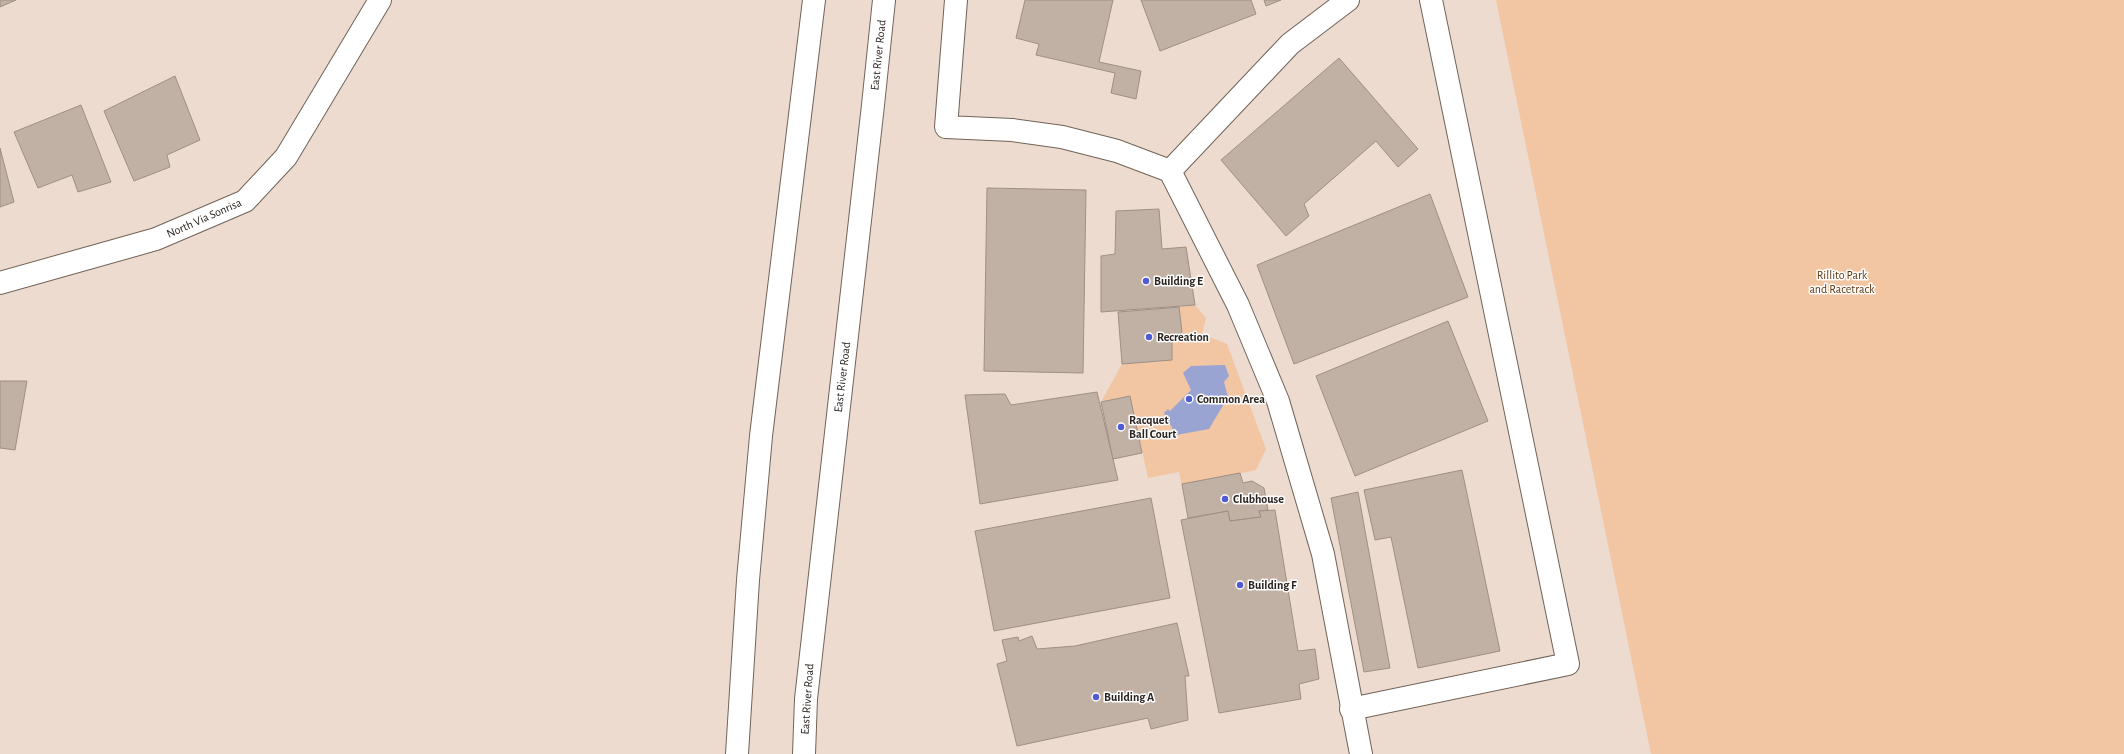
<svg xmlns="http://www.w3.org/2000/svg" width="2124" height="754" font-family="'Alegreya Sans',sans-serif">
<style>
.green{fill:#f2c5a3}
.water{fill:#99a4d3}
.building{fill:#c1b0a4;stroke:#9f8f84}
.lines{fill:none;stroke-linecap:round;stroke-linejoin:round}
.minor-casing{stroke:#716358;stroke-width:24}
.primary-casing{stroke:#716358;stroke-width:24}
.minor{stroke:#fff;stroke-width:22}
.primary{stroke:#fff;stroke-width:22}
.poi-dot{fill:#4f5bd1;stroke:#fff;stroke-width:1.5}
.labels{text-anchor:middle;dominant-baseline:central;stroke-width:3;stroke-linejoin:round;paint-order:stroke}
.street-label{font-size:12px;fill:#2a231f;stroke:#fff}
.park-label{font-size:12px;fill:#60360e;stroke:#fff}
.poi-label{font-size:12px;font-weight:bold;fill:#2a231f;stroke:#fff;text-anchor:start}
</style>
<rect width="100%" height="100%" fill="#eddbcf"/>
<g class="green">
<polygon points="1496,0 2124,0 2124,754 1651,754"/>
<polygon points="1195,305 1206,318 1202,334 1227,344 1266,449 1256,470 1182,486 1179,472 1148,478 1130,396 1101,402 1122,364 1172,360 1172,343 1182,332 1179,307"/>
</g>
<polygon class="water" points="1225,365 1229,376 1224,382 1228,397 1209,429 1176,435 1164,413 1168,409 1170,411 1191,390 1183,373 1191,366"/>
<g class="building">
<polygon points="0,0 16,0 0,7"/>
<polygon points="1025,0 1113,0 1099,62 1141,71 1136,99 1111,93 1115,73 1036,55 1039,44 1016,38"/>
<polygon points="1141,0 1251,0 1256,14 1160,51"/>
<polygon points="1264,0 1281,0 1266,6"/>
<polygon points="1339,58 1418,149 1398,167 1376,141 1304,204 1309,216 1286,236 1221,160"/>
<polygon points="175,76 200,140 167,155 170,167 134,181 104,111"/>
<polygon points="81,105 111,182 78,192 72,175 38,188 14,132"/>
<polygon points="0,148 14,202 0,207"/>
<polygon points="987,188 1086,190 1083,373 984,371"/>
<polygon points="1430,194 1468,297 1294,364 1257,265"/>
<polygon points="1159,209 1162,249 1186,247 1195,305 1101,312 1101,256 1115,254 1116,211"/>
<polygon points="1179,307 1182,332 1172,343 1172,360 1122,364 1118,312"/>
<polygon points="1448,321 1488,421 1355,476 1316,376"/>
<polygon points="0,381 27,381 15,450 0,448"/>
<polygon points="1097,392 1118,480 980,504 965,395 1005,394 1011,405"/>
<polygon points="1130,396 1142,453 1113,459 1101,402"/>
<polygon points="1462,470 1500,651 1418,668 1391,537 1375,540 1364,490"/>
<polygon points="1240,473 1243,483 1252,481 1264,488 1268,510 1259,511 1261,517 1230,521 1228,511 1188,518 1182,484"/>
<polygon points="1358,492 1390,668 1364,672 1331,498"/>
<polygon points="1151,498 1170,598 994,631 975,531"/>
<polygon points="1275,510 1298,651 1315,649 1319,679 1299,684 1301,699 1219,713 1181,520 1228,511 1230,521 1261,517 1259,511"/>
<polygon points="1177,623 1189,676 1185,676 1188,720 1151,729 1148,718 1017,746 997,664 1007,661 1002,640 1018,637 1019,641 1032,636 1037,649 1075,646"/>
</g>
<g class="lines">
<g class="minor-casing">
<g id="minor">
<polyline points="956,0 946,127 1012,130 1062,137 1117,151 1170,171 1238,305 1278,401 1323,554 1361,754"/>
<polyline points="1170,171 1290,44 1348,0"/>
<polyline points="0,283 156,239 245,201 286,157 380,0"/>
<polyline points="1351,709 1568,664 1431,0"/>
</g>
</g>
<g class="primary-casing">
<g id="primary">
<polyline points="737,754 748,580 761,436 814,0"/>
<polyline points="804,754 806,699 873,105 884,0"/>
</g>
</g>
<use href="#minor" class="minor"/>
<use href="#primary" class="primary"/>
</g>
<g class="poi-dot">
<circle cx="1146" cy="281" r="4"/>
<circle cx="1149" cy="337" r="4"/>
<circle cx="1189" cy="399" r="4"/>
<circle cx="1121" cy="427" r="4"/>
<circle cx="1225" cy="499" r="4"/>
<circle cx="1240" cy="585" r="4"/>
<circle cx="1096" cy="697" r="4"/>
</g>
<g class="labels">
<g class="street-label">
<text transform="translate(878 55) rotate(-84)">East River Road</text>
<text transform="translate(204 218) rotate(-24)">North Via Sonrisa</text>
<text transform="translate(842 377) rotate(-83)">East River Road</text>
<text transform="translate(807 699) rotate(-86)">East River Road</text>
</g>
<g class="park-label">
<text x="1842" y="275">Rillito Park<tspan x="1842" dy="14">and Racetrack</tspan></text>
</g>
<g class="poi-label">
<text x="1154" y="281">Building E</text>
<text x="1157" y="337">Recreation</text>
<text x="1197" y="399">Common Area</text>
<text x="1129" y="420">Racquet<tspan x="1129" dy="14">Ball Court</tspan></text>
<text x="1233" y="499">Clubhouse</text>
<text x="1248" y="585">Building F</text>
<text x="1104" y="697">Building A</text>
</g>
</g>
</svg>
